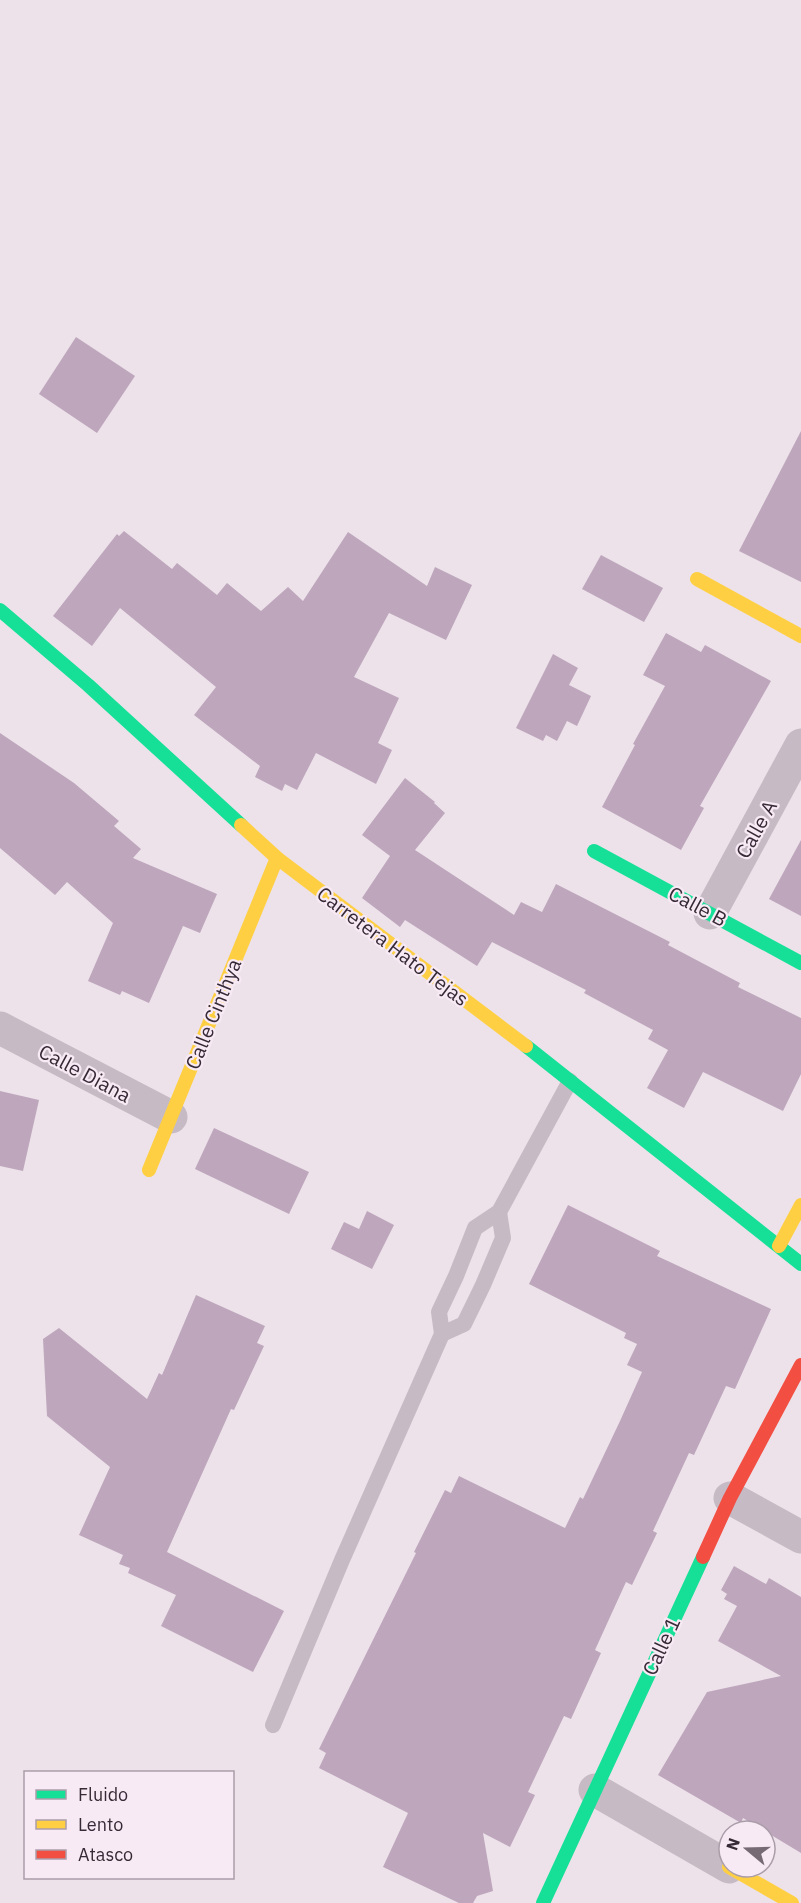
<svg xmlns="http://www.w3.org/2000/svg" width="801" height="1903" font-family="'IBM Plex Sans',sans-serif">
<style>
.building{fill:#bea6bd}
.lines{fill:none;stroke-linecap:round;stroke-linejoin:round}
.lane{stroke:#c6bbc4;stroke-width:16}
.street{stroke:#c6bbc4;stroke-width:33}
.fast{stroke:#16e098;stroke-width:14}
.slow{stroke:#ffcf43;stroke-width:14}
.jam{stroke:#f24e42;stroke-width:14}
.labels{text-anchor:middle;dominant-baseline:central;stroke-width:4.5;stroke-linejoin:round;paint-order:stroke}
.street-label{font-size:20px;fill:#362a36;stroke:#f8eaf5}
</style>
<rect width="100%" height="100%" fill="#ede2ea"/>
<g class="building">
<polygon points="76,337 135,376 97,433 39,394"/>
<polygon points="801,431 801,582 739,551"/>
<polygon points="124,531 172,569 177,563 217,595 227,583 261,611 288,587 303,601 348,532 427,586 435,567 472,585 446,640 389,613 354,677 399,698 378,743 392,750 376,784 316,753 297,790 285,784 282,791 255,777 260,766 194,715 216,687 120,608 92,646 53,616 117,534 119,536"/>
<polygon points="601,555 663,588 644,622 582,589"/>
<polygon points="666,633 701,652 705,645 771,681 700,806 704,808 681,850 602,807 635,745 633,744 665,686 643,675"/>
<polygon points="553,654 578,668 569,685 591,696 577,726 567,721 557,741 546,735 543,741 516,728"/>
<polygon points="0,733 74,783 119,821 114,826 141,849 133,858 217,894 200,933 183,926 149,1003 122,991 120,995 88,981 113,923 67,882 55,895 0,848"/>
<polygon points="405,778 435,802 434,803 445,813 415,850 514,915 521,902 542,912 556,884 670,942 668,945 740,983 738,987 801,1018 801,1074 783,1111 703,1072 684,1108 647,1088 668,1050 648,1039 653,1030 584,993 586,990 492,942 477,966 405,920 400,927 362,898 390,856 362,835"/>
<polygon points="801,840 801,916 769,899"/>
<polygon points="0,1091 39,1100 23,1171 0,1166"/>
<polygon points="214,1128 309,1172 289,1214 195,1169"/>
<polygon points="568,1205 660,1251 657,1256 771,1309 735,1389 726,1386 694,1455 689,1453 653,1531 657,1533 632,1585 626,1582 595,1650 601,1653 571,1719 564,1716 528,1792 535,1795 510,1847 483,1833 493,1891 477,1896 473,1903 459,1903 383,1867 408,1813 319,1768 326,1753 319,1749 416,1553 414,1552 445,1490 451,1493 459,1476 565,1528 580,1497 583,1499 620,1421 642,1372 627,1365 637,1344 624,1338 626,1333 529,1284"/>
<polygon points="367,1211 394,1225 372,1269 331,1249 344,1222 359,1229"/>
<polygon points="196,1295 265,1326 257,1343 264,1346 234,1410 231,1409 167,1552 284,1611 253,1672 161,1626 176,1595 128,1573 130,1568 119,1564 123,1555 79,1535 110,1467 47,1416 43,1339 59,1328 147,1399 159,1373 162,1375"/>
<polygon points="734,1566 766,1584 769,1578 801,1597 801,1853 743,1818 741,1823 658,1775 707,1692 781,1676 718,1641 737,1606 724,1599 727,1594 721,1590"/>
</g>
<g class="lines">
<g class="lane">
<polyline points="442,1334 464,1324 483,1285 503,1238 499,1212"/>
<polyline points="273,1725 342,1560 442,1334 439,1312 456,1276 475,1228 499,1212 570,1081"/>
</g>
<g class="street">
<polyline points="710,913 801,745"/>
<polyline points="0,1028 171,1117"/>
<polyline points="730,1498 801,1537"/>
<polyline points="595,1790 729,1867"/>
</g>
<g class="fast">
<polyline points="0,610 88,685 241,825"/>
<polyline points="594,851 801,963"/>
<polyline points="526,1046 801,1264"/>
<polyline points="543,1903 703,1557"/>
</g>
<g class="slow">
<polyline points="697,579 801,636"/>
<polyline points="241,825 277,858 526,1046"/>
<polyline points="149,1170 277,858"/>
<polyline points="779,1246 801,1205"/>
<polyline points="729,1867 792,1903"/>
</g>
<polyline class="jam" points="703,1557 730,1498 801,1365"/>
</g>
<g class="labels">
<g class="street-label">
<text transform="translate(756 829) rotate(-61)">Calle A</text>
<text transform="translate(698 906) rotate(28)">Calle B</text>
<text transform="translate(393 946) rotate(37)">Carretera Hato Tejas</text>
<text transform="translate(213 1014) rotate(-68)">Calle Cinthya</text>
<text transform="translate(85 1073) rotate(28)">Calle Diana</text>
<text transform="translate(661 1646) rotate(-65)">Calle 1</text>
</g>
</g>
<rect x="24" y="1771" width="210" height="108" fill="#f8eaf5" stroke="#aa9da9" stroke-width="1.5"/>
<rect x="36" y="1790" width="30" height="9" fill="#16e098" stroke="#aa9da9" stroke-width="1.5"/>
<text x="78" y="1801" font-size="18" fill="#362a36">Fluido</text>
<rect x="36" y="1820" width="30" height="9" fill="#ffcf43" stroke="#aa9da9" stroke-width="1.5"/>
<text x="78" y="1831" font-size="18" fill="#362a36">Lento</text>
<rect x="36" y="1850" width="30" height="9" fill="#f24e42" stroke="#aa9da9" stroke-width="1.5"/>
<text x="78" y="1861" font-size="18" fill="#362a36">Atasco</text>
<g transform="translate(747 1849) rotate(289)"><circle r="28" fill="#f8eaf5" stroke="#aa9da9" stroke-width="1.5"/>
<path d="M0-4.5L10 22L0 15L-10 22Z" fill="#766a75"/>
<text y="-9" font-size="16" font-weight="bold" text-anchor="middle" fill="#362a36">N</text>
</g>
</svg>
